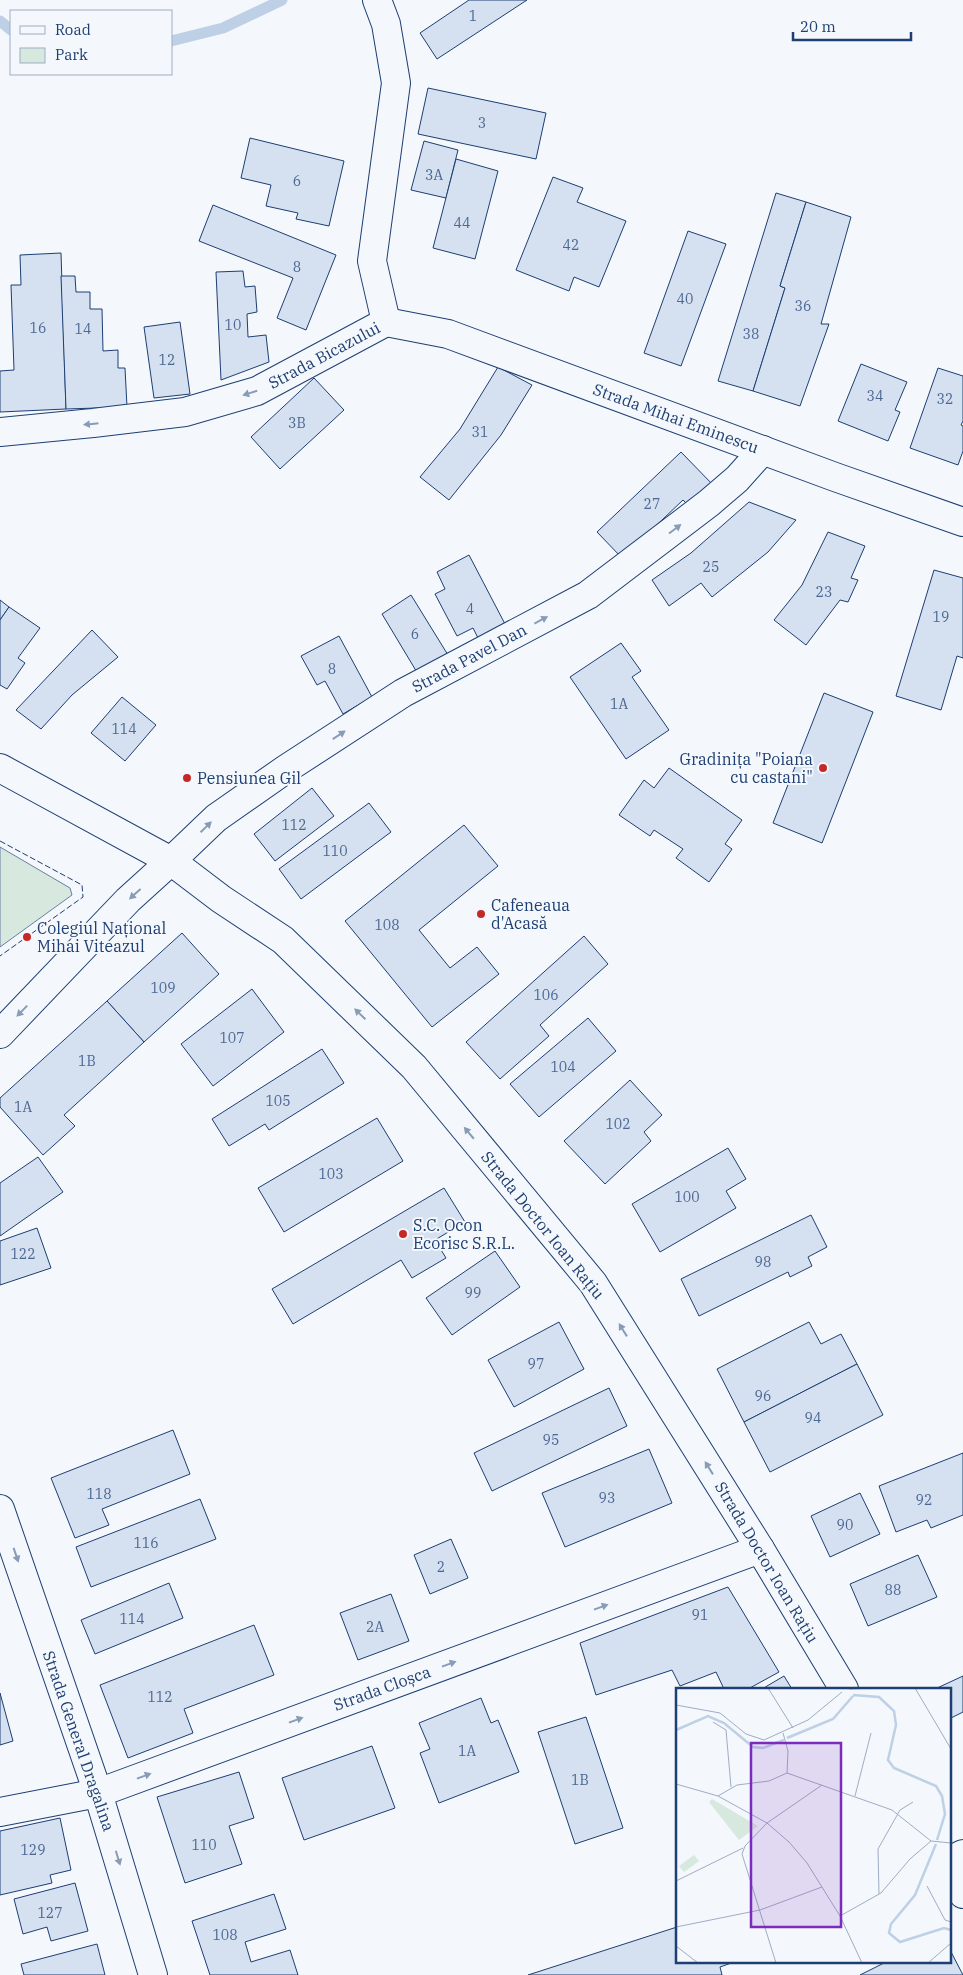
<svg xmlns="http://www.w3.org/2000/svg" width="963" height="1975" font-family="'IBM Plex Serif',serif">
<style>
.green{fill:#d7e8df;stroke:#687fa3}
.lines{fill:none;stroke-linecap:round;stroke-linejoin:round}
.stream{stroke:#bed0e5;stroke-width:11}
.building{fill:#d5e0f0;stroke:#1d3f73}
.minor-casing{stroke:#1d3f73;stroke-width:30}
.major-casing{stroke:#1d3f73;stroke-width:30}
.minor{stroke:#f4f7fb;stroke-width:28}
.major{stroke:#f4f7fb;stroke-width:28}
.fence{stroke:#1d3f73;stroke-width:1;stroke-dasharray:6 2.5;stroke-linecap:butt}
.oneway{fill:#889bb7}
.poi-dot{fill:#c62828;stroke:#f4f7fb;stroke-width:2}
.labels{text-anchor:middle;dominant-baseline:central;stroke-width:4;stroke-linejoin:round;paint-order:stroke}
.number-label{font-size:14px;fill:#4b6792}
.street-label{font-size:16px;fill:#1d3f73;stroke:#f4f7fb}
.poi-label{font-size:16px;fill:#1d3f73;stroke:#f4f7fb;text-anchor:start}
.inset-river{fill:none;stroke:#bed0e5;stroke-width:2.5}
.inset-road{fill:none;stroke:#9eadc5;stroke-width:1}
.view{fill:#7b2cbf;fill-opacity:0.15;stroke:#7b2cbf;stroke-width:2.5}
.inset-edge{fill:none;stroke:#1d3f73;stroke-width:2.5}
</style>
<rect width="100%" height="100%" fill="#f4f7fb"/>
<polygon class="green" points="0,847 70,888 72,895 0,947"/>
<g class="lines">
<g class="stream">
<polyline points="0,21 11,30"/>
<polyline points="171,41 223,28 282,0"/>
</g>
</g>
<g class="building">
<polygon points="469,0 527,0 437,59 420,33"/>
<polygon points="428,88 546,113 536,159 418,134"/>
<polygon points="250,138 344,161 329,226 296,219 298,213 266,206 271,185 241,178"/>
<polygon points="424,141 458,150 446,198 411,190"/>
<polygon points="456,159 498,171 475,259 433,248"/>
<polygon points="553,177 583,188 577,202 626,221 599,287 574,277 569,291 516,270"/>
<polygon points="776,193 806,202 780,286 785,288 753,391 718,381"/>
<polygon points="806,202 851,217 821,324 829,324 800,406 753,391 785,288 780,286"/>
<polygon points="213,205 336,255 306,330 277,318 293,278 199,241"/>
<polygon points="688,231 726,244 681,366 644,353"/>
<polygon points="61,253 66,409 0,412 0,371 14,370 11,285 21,285 20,255"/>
<polygon points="243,271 245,287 255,286 257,312 247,314 248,337 266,335 269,362 221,380 216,272"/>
<polygon points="61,276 75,276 76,292 90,292 90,309 102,309 103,351 118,350 118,368 125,368 127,407 66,409"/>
<polygon points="180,322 190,394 154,398 144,327"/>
<polygon points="861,364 907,382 895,410 900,412 888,441 838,421"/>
<polygon points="498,367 532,385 501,435 449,500 420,477 460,429"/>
<polygon points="938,368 963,376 963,421 961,425 963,426 963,451 958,465 910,448"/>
<polygon points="314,378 344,410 280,469 251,437"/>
<polygon points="681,452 715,487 692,509 683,500 622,558 597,532"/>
<polygon points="749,502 796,520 768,552 712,597 701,583 669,606 652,580 691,553"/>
<polygon points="828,532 865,546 851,578 858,580 848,602 840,600 806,645 774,620 802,585"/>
<polygon points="469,555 505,624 478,638 473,628 457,636 435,594 445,589 437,572"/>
<polygon points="934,570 963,578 963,658 957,656 941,710 896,696"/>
<polygon points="411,595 448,655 418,674 382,614"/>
<polygon points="0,600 9,607 0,620"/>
<polygon points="9,607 40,628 18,658 25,663 7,689 0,685 0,620"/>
<polygon points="92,630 118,657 72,695 41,729 16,710"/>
<polygon points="339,636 372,697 343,714 325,681 317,685 301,656"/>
<polygon points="621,643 641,671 632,677 669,730 626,759 570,677"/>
<polygon points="824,693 873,712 822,843 773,823"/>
<polygon points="122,697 156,725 125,761 91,733"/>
<polygon points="669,768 742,820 725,844 732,849 709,882 676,858 683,849 654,830 650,836 619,815 644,780 654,788"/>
<polygon points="312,788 334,816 275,861 254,834"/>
<polygon points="369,803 391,832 301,899 279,869"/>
<polygon points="464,825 498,866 419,930 450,968 477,947 499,974 432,1027 345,921"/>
<polygon points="182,933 219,974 144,1042 107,1001"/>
<polygon points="584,936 608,964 540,1025 549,1036 500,1079 466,1042"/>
<polygon points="252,989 284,1032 213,1086 181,1044"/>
<polygon points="107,1001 144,1042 64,1115 75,1126 43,1155 0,1107 0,1098"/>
<polygon points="588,1018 616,1051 539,1117 510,1084"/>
<polygon points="322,1049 344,1083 269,1130 265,1124 229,1146 212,1119"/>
<polygon points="630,1080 662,1115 644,1132 651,1141 605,1184 564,1141"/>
<polygon points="377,1118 403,1161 284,1232 258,1188"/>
<polygon points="728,1148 746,1179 726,1191 736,1208 660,1252 632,1204"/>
<polygon points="38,1157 63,1192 0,1236 0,1183"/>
<polygon points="444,1188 465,1222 435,1240 446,1258 412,1278 401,1260 293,1324 272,1289"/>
<polygon points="811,1215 827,1247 808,1257 812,1266 790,1277 788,1272 699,1316 681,1279"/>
<polygon points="37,1228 51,1268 0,1285 0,1241"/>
<polygon points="495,1251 520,1287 452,1335 426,1298"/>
<polygon points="559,1322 584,1369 514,1407 488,1360"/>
<polygon points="809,1322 821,1344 841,1334 857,1364 744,1422 717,1369"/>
<polygon points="857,1364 883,1415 770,1472 744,1422"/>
<polygon points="609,1388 627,1426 492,1491 474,1453"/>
<polygon points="173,1430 190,1474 102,1509 109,1525 75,1538 51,1478"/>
<polygon points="649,1449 672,1503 565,1547 542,1493"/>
<polygon points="963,1453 963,1515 931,1528 927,1520 896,1532 879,1486"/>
<polygon points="860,1493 880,1534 830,1557 811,1516"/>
<polygon points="200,1499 216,1539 91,1587 76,1547"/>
<polygon points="451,1539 468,1578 430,1594 414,1555"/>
<polygon points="918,1555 937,1597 868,1626 850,1584"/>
<polygon points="169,1583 183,1618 95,1654 81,1620"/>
<polygon points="728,1587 779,1672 748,1689 724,1689 716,1672 680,1686 672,1670 596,1695 580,1643"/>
<polygon points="391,1594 409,1641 358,1660 340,1613"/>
<polygon points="254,1625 274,1675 184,1709 193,1733 128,1758 100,1685"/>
<polygon points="784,1676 792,1689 762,1689"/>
<polygon points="963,1676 963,1712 949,1719 949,1689 935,1689"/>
<polygon points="0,1693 13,1741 0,1745"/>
<polygon points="481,1698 491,1723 498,1720 519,1772 439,1803 420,1753 430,1749 419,1723"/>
<polygon points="586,1717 623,1828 575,1844 538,1732"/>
<polygon points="372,1746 395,1808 304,1840 282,1778"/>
<polygon points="239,1772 254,1818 229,1826 242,1864 185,1883 157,1797"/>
<polygon points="60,1818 71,1870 50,1875 52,1883 0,1895 0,1831"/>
<polygon points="75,1883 88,1931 51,1941 47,1927 23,1934 14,1899"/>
<polygon points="274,1894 286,1929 245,1942 251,1962 290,1950 298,1975 210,1975 192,1921"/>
<polygon points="677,1927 677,1961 737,1961 720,1967 722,1975 528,1975"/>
<polygon points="97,1944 105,1975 24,1975 21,1964"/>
<polygon points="949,1948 963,1975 860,1975 888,1961 949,1961"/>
</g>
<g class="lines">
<g class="minor-casing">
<g id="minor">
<polyline points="377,0 386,24 396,83 372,261 386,322"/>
<polyline points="386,322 448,334 835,477 963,522"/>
<polyline points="0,432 93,423 185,412 257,391 386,322"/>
<polyline points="171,861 216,818 286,769 403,693 588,595 709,503 737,479 763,450"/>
<polyline points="0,1812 98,1793 760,1549"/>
<polyline points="949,1861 963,1854"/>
</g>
</g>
<g class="major-casing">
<g id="major">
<polyline points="0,768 171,861 221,899 283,940 414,1067 593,1283 760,1549 844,1689"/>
<polyline points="0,1034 128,900 171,861"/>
<polyline points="0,1509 98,1793 153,1975"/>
<polyline points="949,1865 963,1894"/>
</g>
</g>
<use href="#minor" class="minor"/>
<use href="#major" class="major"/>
<polyline class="fence" points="0,841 82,885 83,897 0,956"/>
</g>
<defs><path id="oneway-solid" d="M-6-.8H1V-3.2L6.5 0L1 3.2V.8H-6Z" transform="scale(1.25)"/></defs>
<g class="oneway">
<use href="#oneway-solid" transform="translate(250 393) rotate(163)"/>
<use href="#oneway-solid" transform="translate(91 424) rotate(174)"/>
<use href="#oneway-solid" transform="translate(675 529) rotate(-37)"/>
<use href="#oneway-solid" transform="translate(541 620) rotate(-28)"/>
<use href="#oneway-solid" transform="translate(339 735) rotate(-33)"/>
<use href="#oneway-solid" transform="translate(206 827) rotate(-44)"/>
<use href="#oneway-solid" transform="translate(135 894) rotate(138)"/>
<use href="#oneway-solid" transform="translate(22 1011) rotate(134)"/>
<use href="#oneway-solid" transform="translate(360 1014) rotate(-136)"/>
<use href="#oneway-solid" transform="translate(469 1133) rotate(-130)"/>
<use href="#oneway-solid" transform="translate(623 1330) rotate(-122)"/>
<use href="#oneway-solid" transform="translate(709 1468) rotate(-122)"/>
<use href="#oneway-solid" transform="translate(16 1555) rotate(71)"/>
<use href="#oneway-solid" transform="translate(601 1607) rotate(-20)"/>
<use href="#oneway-solid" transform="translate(449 1664) rotate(-20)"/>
<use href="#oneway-solid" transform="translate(296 1720) rotate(-20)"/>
<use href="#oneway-solid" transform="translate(144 1776) rotate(-20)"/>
<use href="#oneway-solid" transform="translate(118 1858) rotate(73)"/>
</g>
<g class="poi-dot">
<circle cx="823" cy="768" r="5"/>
<circle cx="187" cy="778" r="5"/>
<circle cx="481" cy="914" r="5"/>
<circle cx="27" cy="937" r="5"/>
<circle cx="403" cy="1234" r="5"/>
</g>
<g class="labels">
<g class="number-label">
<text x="473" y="16">1</text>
<text x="482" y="123">3</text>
<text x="434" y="175">3A</text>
<text x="297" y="181">6</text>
<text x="462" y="223">44</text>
<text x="571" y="245">42</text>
<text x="297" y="267">8</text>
<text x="685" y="299">40</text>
<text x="803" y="306">36</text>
<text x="233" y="325">10</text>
<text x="38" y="328">16</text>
<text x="83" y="329">14</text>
<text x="751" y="334">38</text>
<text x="167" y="360">12</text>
<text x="875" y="396">34</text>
<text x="945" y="399">32</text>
<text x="297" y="423">3B</text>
<text x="480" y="432">31</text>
<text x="652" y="504">27</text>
<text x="711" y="567">25</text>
<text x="824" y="592">23</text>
<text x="470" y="609">4</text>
<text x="941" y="617">19</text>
<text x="415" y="634">6</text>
<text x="332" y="669">8</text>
<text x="619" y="704">1A</text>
<text x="124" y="729">114</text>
<text x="294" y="825">112</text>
<text x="335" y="851">110</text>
<text x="387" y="925">108</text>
<text x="163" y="988">109</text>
<text x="546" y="995">106</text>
<text x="232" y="1038">107</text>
<text x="87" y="1061">1B</text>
<text x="563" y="1067">104</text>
<text x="278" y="1101">105</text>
<text x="23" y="1107">1A</text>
<text x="618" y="1124">102</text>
<text x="331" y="1174">103</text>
<text x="687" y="1197">100</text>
<text x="23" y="1254">122</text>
<text x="763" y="1262">98</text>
<text x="473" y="1293">99</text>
<text x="536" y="1364">97</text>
<text x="763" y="1396">96</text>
<text x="813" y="1418">94</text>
<text x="551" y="1440">95</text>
<text x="99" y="1494">118</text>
<text x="607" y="1498">93</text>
<text x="924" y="1500">92</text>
<text x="845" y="1525">90</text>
<text x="146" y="1543">116</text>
<text x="441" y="1567">2</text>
<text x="893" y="1590">88</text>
<text x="700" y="1615">91</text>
<text x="132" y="1619">114</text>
<text x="375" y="1627">2A</text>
<text x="160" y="1697">112</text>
<text x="467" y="1751">1A</text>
<text x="580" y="1780">1B</text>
<text x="204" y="1845">110</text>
<text x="33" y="1850">129</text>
<text x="50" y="1913">127</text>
<text x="225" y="1935">108</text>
</g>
<g class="street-label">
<text transform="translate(324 355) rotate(-28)">Strada Bicazului</text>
<text transform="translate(676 418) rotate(20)">Strada Mihai Eminescu</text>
<text transform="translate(469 658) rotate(-28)">Strada Pavel Dan</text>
<text transform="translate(543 1225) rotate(51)">Strada Doctor Ioan Rațiu</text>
<text transform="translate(767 1562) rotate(59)">Strada Doctor Ioan Rațiu</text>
<text transform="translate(382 1688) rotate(-20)">Strada Cloșca</text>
<text transform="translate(79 1741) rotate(71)">Strada General Dragalina</text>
</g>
<g class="poi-label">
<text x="813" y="759" text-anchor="end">Gradinița "Poiana<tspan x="813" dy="18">cu castani"</tspan></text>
<text x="197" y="778">Pensiunea Gil</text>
<text x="491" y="905">Cafeneaua<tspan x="491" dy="18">d'Acasă</tspan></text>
<text x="37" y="928">Colegiul Național<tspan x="37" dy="18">Mihai Viteazul</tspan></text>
<text x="413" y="1225">S.C. Ocon<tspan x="413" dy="18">Ecorisc S.R.L.</tspan></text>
</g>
</g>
<g transform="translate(676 1688)">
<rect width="275" height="275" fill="#f4f7fb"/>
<path d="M36 111 82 138 63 152 33 114ZM18 167 23 173 8 184 3 178Z" fill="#d7e8df"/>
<path class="inset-river" d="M177 7 203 9 218 23 220 37 212 72 218 80 260 98 266 108 269 126 261 152M0 42 32 28 48 35 77 59 87 60 108 52M111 50 157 31 177 8M260 156 239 207 215 236 213 245 224 254 268 240 275 242"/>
<path class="inset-road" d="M92 0 117 40M239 0 275 61M173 1 199 0M0 17 44 25 70 46 88 52 132 32 166 4M37 34 50 42 55 99M107 45 112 63 111 85M111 85 216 122 255 153 275 155M0 96 42 108 91 135 113 154 131 175 164 228 186 275M42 108 61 97 93 93 111 85M179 108 195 45M91 135 146 97M91 135 69 158 66 166 100 275M0 193 67 160M251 198 269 232 275 234M203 206 202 161 224 122 237 114M164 228 205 205 234 171 255 153M0 239 84 222 146 199M0 258 22 275M252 275 275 255"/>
<path class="view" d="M75 55H165V239H75Z"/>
<rect width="275" height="275" class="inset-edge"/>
</g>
<rect x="10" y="10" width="162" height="65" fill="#f4f7fb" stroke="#9eadc5"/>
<rect x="20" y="26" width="25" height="8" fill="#f4f7fb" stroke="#9eadc5"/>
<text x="55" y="35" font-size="15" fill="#1d3f73">Road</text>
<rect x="20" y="48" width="25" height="15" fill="#d7e8df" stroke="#9eadc5"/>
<text x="55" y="60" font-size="15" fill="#1d3f73">Park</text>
<path d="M793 32v8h118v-8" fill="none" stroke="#1d3f73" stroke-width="2.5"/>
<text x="800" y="32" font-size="15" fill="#1d3f73" stroke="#f4f7fb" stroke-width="4" paint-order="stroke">20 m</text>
</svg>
